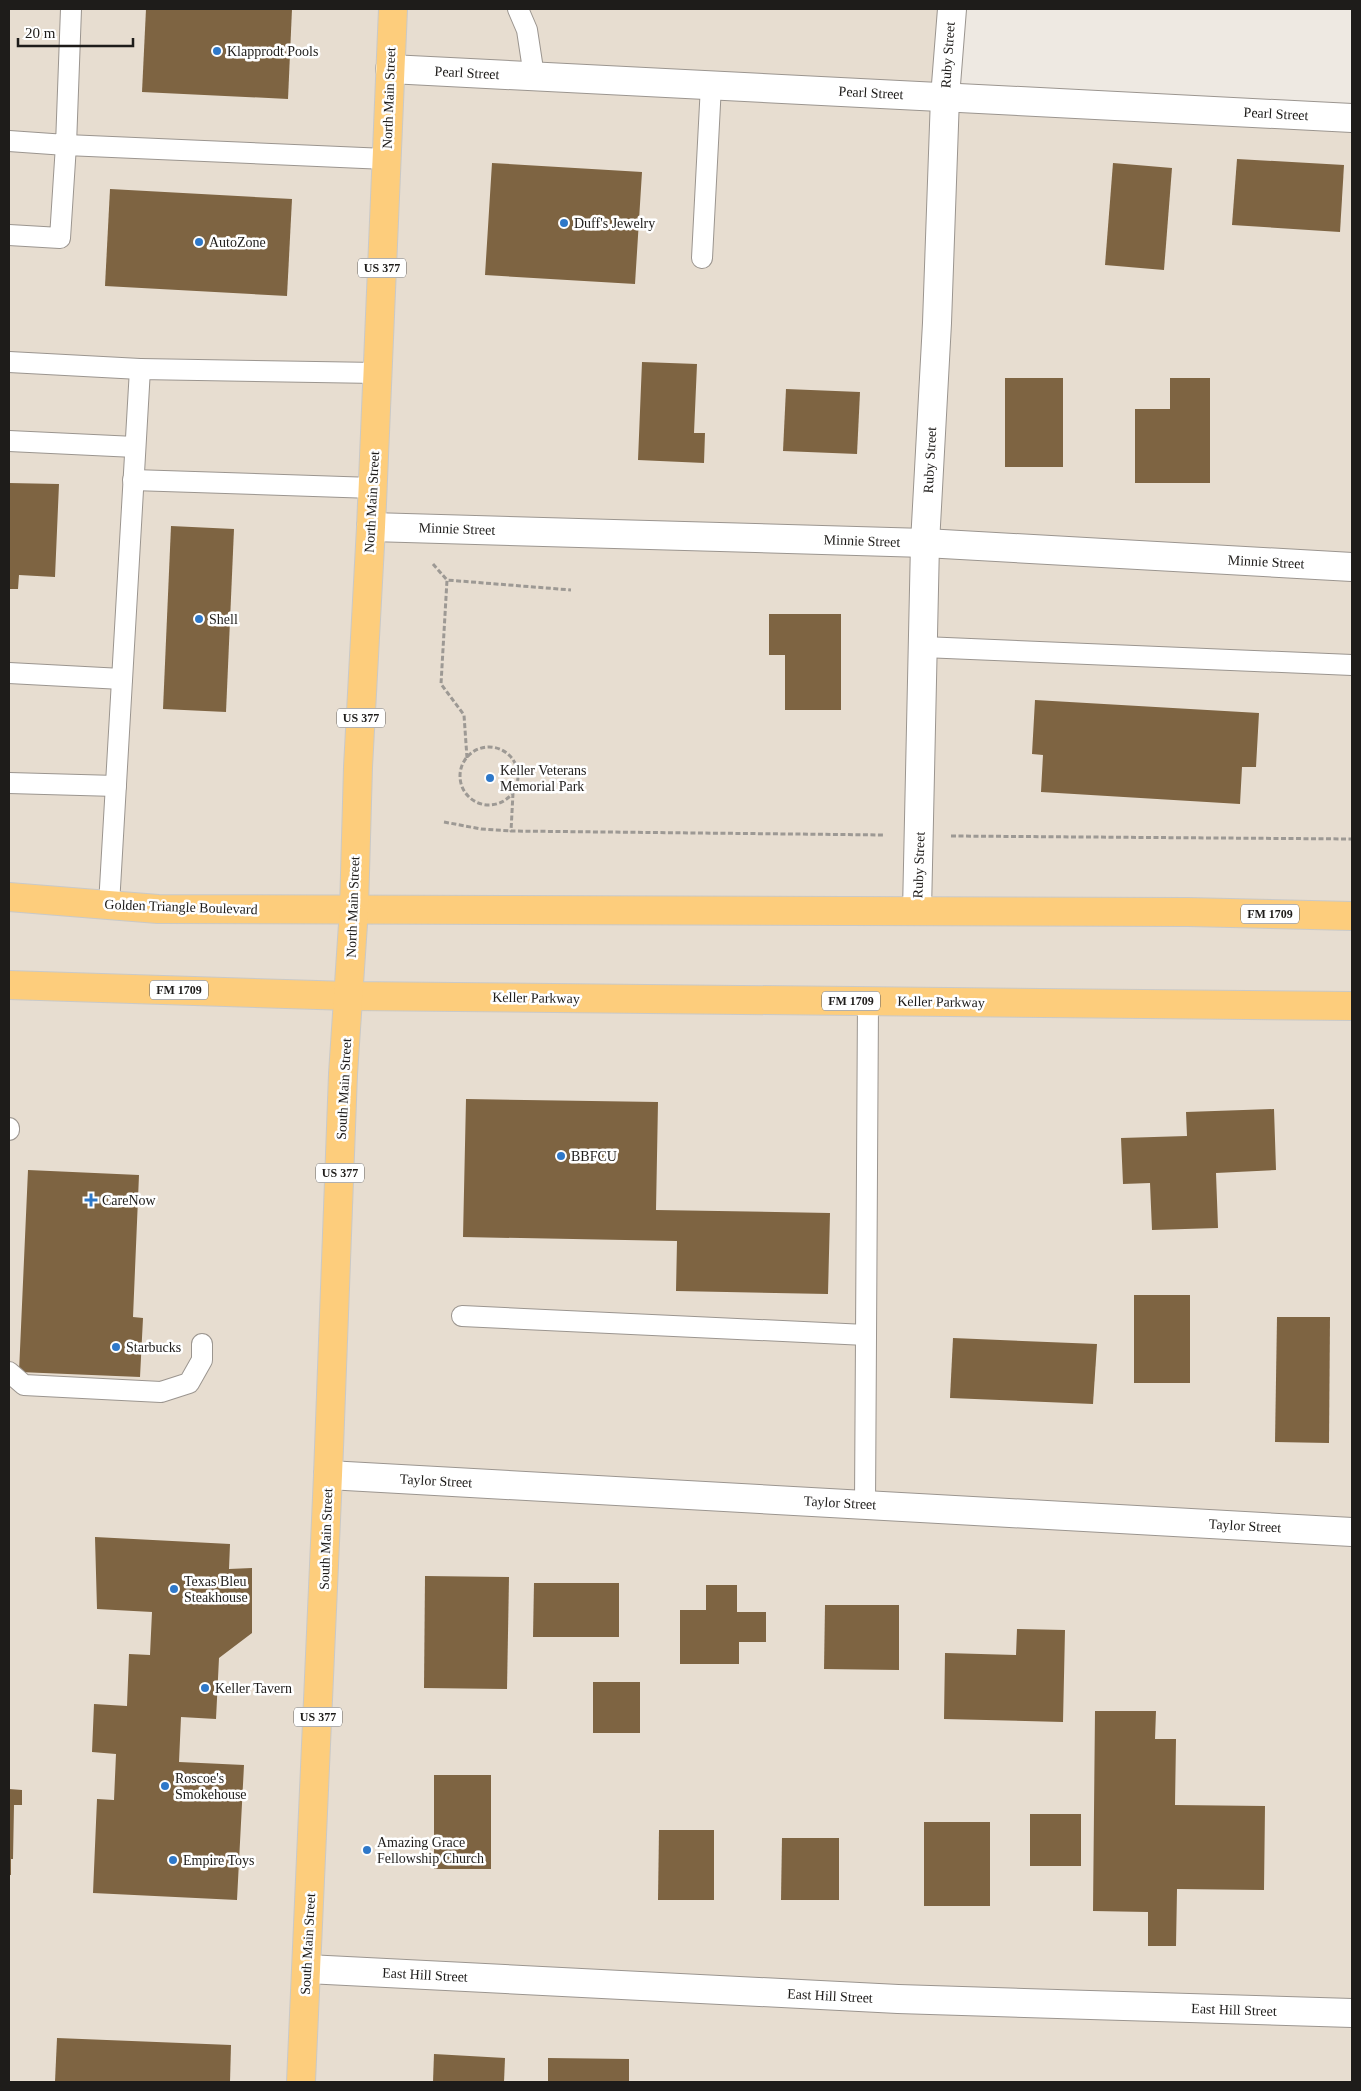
<svg xmlns="http://www.w3.org/2000/svg" width="1361" height="2091" font-family="'Times New Roman',serif">
<style>
.built{fill:#e7ddd0}
.building{fill:#7e6442}
.lines{fill:none;stroke-linecap:round;stroke-linejoin:round}
.lane-casing{stroke:#9b958f;stroke-width:22}
.street-casing{stroke:#9b958f;stroke-width:30}
.primary-casing{stroke:#c9c9c8;stroke-width:30}
.path{stroke:#9d9994;stroke-width:3;stroke-dasharray:5 2.5;stroke-linecap:butt}
.lane{stroke:#fff;stroke-width:20}
.street{stroke:#fff;stroke-width:28}
.primary{stroke:#fdcd7c;stroke-width:28}
.poi-dot{fill:#2e78c9;stroke:#fff;stroke-width:2}
.labels{text-anchor:middle;dominant-baseline:central;stroke-width:5;stroke-linejoin:round;paint-order:stroke}
.shield{fill:#fff;stroke:#62605f;stroke-width:1}
.shield-label{font-size:12px;font-weight:bold;fill:#1e1c1a}
.poi-label{font-size:14px;fill:#1e1c1a;stroke:#fff;text-anchor:start}
.street-label{font-size:14px;fill:#1e1c1a;stroke:#fff}
</style>
<rect width="100%" height="100%" fill="#eee9e2"/>
<polygon class="built" points="9,9 950,9 945,96 1352,118 1352,2082 9,2082"/>
<g class="building">
<polygon points="146,9 292,9 288,99 142,92"/>
<polygon points="1237,159 1344,165 1340,232 1232,225"/>
<polygon points="492,163 642,172 635,284 485,275"/>
<polygon points="1113,163 1172,168 1164,270 1105,265"/>
<polygon points="110,189 292,199 287,296 105,286"/>
<polygon points="642,362 697,364 694,433 705,433 704,463 638,460"/>
<rect x="1005" y="378" width="58" height="89"/>
<polygon points="1170,378 1210,378 1210,483 1135,483 1135,409 1170,409"/>
<polygon points="786,389 860,392 857,454 783,451"/>
<polygon points="9,483 59,484 55,577 19,575 18,589 9,589"/>
<polygon points="171,526 234,529 226,712 163,709"/>
<polygon points="769,614 841,614 841,710 785,710 785,655 769,655"/>
<polygon points="1035,700 1259,713 1256,767 1242,767 1240,804 1041,792 1043,755 1032,754"/>
<polygon points="466,1099 658,1102 656,1210 830,1213 828,1294 676,1291 677,1241 463,1237"/>
<polygon points="1274,1109 1276,1170 1216,1173 1218,1228 1152,1230 1150,1183 1123,1184 1121,1138 1187,1136 1186,1112"/>
<polygon points="28,1170 139,1175 133,1317 143,1318 140,1377 19,1372"/>
<rect x="1134" y="1295" width="56" height="88"/>
<polygon points="1277,1317 1330,1317 1329,1443 1275,1442"/>
<polygon points="953,1338 1097,1344 1093,1404 950,1398"/>
<polygon points="95,1537 230,1544 229,1569 252,1568 252,1633 219,1658 216,1719 181,1717 179,1762 244,1765 237,1900 93,1893 97,1799 114,1800 116,1754 92,1752 94,1704 127,1706 129,1654 150,1655 152,1612 97,1609"/>
<polygon points="425,1576 509,1577 507,1689 424,1688"/>
<polygon points="534,1583 619,1583 619,1637 533,1637"/>
<polygon points="706,1585 737,1585 737,1612 766,1612 766,1642 739,1642 739,1664 680,1664 680,1610 706,1610"/>
<polygon points="825,1605 899,1605 899,1670 824,1669"/>
<polygon points="1017,1629 1065,1630 1063,1722 944,1719 945,1653 1016,1655"/>
<rect x="593" y="1682" width="47" height="51"/>
<polygon points="1095,1711 1156,1711 1155,1739 1176,1739 1175,1805 1265,1806 1264,1890 1177,1889 1176,1946 1148,1946 1148,1912 1093,1911"/>
<rect x="434" y="1775" width="57" height="94"/>
<polygon points="9,1789 22,1790 22,1805 14,1805 13,1859 11,1859 11,1875 9,1875"/>
<rect x="1030" y="1814" width="51" height="52"/>
<rect x="924" y="1822" width="66" height="84"/>
<polygon points="659,1830 714,1830 714,1900 658,1900"/>
<polygon points="782,1838 839,1838 839,1900 781,1900"/>
<polygon points="57,2038 231,2045 230,2082 55,2082"/>
<polygon points="434,2054 505,2058 504,2082 433,2082"/>
<polygon points="548,2058 629,2059 629,2082 548,2082"/>
</g>
<g class="lines">
<g class="lane-casing">
<g id="lane">
<polyline points="518,9 527,30 534,76"/>
<polyline points="9,141 66,145 71,9"/>
<polyline points="9,235 60,238 66,145 386,159"/>
<polyline points="702,258 711,85"/>
<polyline points="9,362 140,369"/>
<polyline points="9,441 135,447"/>
<polyline points="133,480 373,488"/>
<polyline points="923,647 1352,665"/>
<polyline points="9,673 122,679"/>
<polyline points="9,783 116,786"/>
<polyline points="109,905 140,369 377,373"/>
<polyline points="9,1130 9,1128"/>
<polyline points="462,1316 866,1335"/>
<polyline points="9,1372 24,1385 161,1392 189,1383 202,1360 202,1344"/>
<polyline points="865,1505 868,1001"/>
</g>
</g>
<g class="street-casing">
<g id="street">
<polyline points="390,69 1352,118"/>
<polyline points="371,527 925,543 1352,567"/>
<polyline points="917,911 925,543 937,323 945,97 952,9"/>
<polyline points="328,1475 1352,1532"/>
<polyline points="307,1969 898,1999 1352,2013"/>
</g>
</g>
<g class="primary-casing">
<g id="primary">
<polyline points="9,897 158,909 1188,912 1352,916"/>
<polyline points="9,985 349,996 1352,1006"/>
<polyline points="301,2082 328,1475 343,1074 354,909 358,767 371,527 393,9"/>
</g>
</g>
<g class="path">
<polyline points="433,564 447,580"/>
<circle cx="489" cy="776" r="29"/>
<polyline points="467,758 464,715 441,684 447,580 571,590"/>
<polyline points="513,793 511,831 885,835"/>
<polyline points="444,822 481,829 511,831"/>
<polyline points="951,836 1352,839"/>
</g>
<use href="#lane" class="lane"/>
<use href="#street" class="street"/>
<use href="#primary" class="primary"/>
</g>
<g class="poi-dot">
<circle cx="217" cy="51" r="5"/>
<circle cx="564" cy="223" r="5"/>
<circle cx="199" cy="242" r="5"/>
<circle cx="199" cy="619" r="5"/>
<circle cx="490" cy="778" r="5"/>
<circle cx="561" cy="1156" r="5"/>
<path d="M88.5 1192.5h5v5h5v5h-5v5h-5v-5h-5v-5h5z"/>
<circle cx="116" cy="1347" r="5"/>
<circle cx="174" cy="1589" r="5"/>
<circle cx="205" cy="1688" r="5"/>
<circle cx="165" cy="1786" r="5"/>
<circle cx="367" cy="1850" r="5"/>
<circle cx="173" cy="1860" r="5"/>
</g>
<g class="labels">
<g class="shield">
<rect x="358" y="258.5" width="48" height="19" rx="4"/>
<rect x="337" y="708.5" width="48" height="19" rx="4"/>
<rect x="1241" y="904.5" width="58" height="19" rx="4"/>
<rect x="150" y="980.5" width="58" height="19" rx="4"/>
<rect x="822" y="991.5" width="58" height="19" rx="4"/>
<rect x="316" y="1163.5" width="48" height="19" rx="4"/>
<rect x="294" y="1707.5" width="48" height="19" rx="4"/>
</g>
<g class="shield-label">
<text x="382" y="268">US 377</text>
<text x="361" y="718">US 377</text>
<text x="1270" y="914">FM 1709</text>
<text x="179" y="990">FM 1709</text>
<text x="851" y="1001">FM 1709</text>
<text x="340" y="1173">US 377</text>
<text x="318" y="1717">US 377</text>
</g>
<g class="poi-label">
<text x="227" y="51">Klapprodt Pools</text>
<text x="574" y="223">Duff's Jewelry</text>
<text x="209" y="242">AutoZone</text>
<text x="209" y="619">Shell</text>
<text x="500" y="770">Keller Veterans<tspan x="500" dy="16">Memorial Park</tspan></text>
<text x="571" y="1156">BBFCU</text>
<text x="102" y="1200">CareNow</text>
<text x="126" y="1347">Starbucks</text>
<text x="184" y="1581">Texas Bleu<tspan x="184" dy="16">Steakhouse</tspan></text>
<text x="215" y="1688">Keller Tavern</text>
<text x="175" y="1778">Roscoe's<tspan x="175" dy="16">Smokehouse</tspan></text>
<text x="377" y="1842">Amazing Grace<tspan x="377" dy="16">Fellowship Church</tspan></text>
<text x="183" y="1860">Empire Toys</text>
</g>
<g class="street-label">
<text transform="translate(948 55) rotate(-86)">Ruby Street</text>
<text transform="translate(467 73) rotate(3)">Pearl Street</text>
<text transform="translate(871 93) rotate(3)">Pearl Street</text>
<text transform="translate(389 98) rotate(-88)">North Main Street</text>
<text transform="translate(1276 114) rotate(3)">Pearl Street</text>
<text transform="translate(930 460) rotate(-87)">Ruby Street</text>
<text transform="translate(372 502) rotate(-87)">North Main Street</text>
<text transform="translate(457 529) rotate(2)">Minnie Street</text>
<text transform="translate(862 541) rotate(2)">Minnie Street</text>
<text transform="translate(1266 562) rotate(3)">Minnie Street</text>
<text transform="translate(919 865) rotate(-88)">Ruby Street</text>
<text transform="translate(181 907) rotate(2)">Golden Triangle Boulevard</text>
<text transform="translate(353 907) rotate(-88)">North Main Street</text>
<text transform="translate(536 998) rotate(1)">Keller Parkway</text>
<text transform="translate(941 1002) rotate(1)">Keller Parkway</text>
<text transform="translate(344 1089) rotate(-87)">South Main Street</text>
<text transform="translate(436 1481) rotate(3)">Taylor Street</text>
<text transform="translate(840 1503) rotate(3)">Taylor Street</text>
<text transform="translate(1245 1526) rotate(3)">Taylor Street</text>
<text transform="translate(326 1539) rotate(-88)">South Main Street</text>
<text transform="translate(308 1944) rotate(-87)">South Main Street</text>
<text transform="translate(425 1975) rotate(3)">East Hill Street</text>
<text transform="translate(830 1996) rotate(3)">East Hill Street</text>
<text transform="translate(1234 2010) rotate(2)">East Hill Street</text>
</g>
</g>
<rect width="1361" height="2091" fill="none" stroke="#1e1c1a" stroke-width="20"/>
<path d="M18 38v8h115v-8" fill="none" stroke="#1e1c1a" stroke-width="2.5"/>
<text x="25" y="38" font-size="15" fill="#1e1c1a" stroke="#ffffff" stroke-width="4" paint-order="stroke">20 m</text>
</svg>
